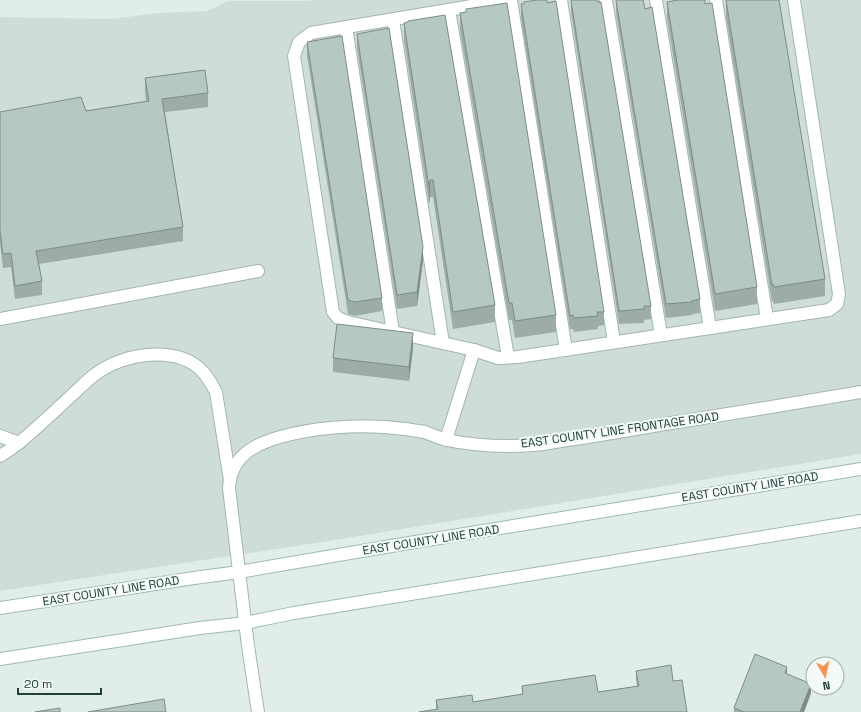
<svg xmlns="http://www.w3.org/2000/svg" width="861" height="712" font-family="'Space Grotesk',sans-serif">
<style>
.built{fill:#cfddd9}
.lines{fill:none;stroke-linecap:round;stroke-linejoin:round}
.service-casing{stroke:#a3b5b1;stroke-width:14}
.minor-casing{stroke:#a3b5b1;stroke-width:14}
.secondary-casing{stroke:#9ebab4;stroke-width:14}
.service{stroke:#fff;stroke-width:12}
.minor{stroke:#fff;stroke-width:12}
.secondary{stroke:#fff;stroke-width:12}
.wall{fill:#9daca8}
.shaded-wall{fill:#7f8c88}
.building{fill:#b6c8c3;stroke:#7f8c88}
.labels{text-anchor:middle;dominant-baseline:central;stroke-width:4;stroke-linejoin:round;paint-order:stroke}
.street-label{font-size:12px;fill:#203f3b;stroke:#f2f9f7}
</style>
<rect width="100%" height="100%" fill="#e1ede9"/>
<polygon class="built" points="313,0 861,0 861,454 329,541 0,591 0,17 112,19 157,13 207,11 228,1 308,1"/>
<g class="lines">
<g class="service-casing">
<g id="service">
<polyline points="507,0 311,33 299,42 294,56 333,312 338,318 348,322 474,350 498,358 518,357 829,310 837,304 839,294 794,0"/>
<polyline points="511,0 566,350"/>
<polyline points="561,0 614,342"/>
<polyline points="606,0 661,335"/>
<polyline points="656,0 710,328"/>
<polyline points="716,0 767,319"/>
<polyline points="449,10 508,357"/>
<polyline points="393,20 443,343"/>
<polyline points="346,27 393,332"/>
<polyline points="0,319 258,271"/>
<polyline points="0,436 19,443"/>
<polyline points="446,440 474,350"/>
<path d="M0 456C7 452 14 447 20 442 38 427 55 411 72 395 80 388 88 379 97 373 124 353 177 345 202 371 208 377 212 385 216 392L230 480"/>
</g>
</g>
<g class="minor-casing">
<path id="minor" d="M258 712 248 646 229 488C231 452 261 441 292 434 327 426 369 424 405 429 411 430 418 431 425 432 432 435 439 438 447 440 475 446 505 447 533 445 545 444 556 442 567 440 595 436 624 431 653 426 722 415 792 404 861 392"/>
</g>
<g class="secondary-casing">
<g id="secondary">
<polyline points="0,608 194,578 239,572 397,545 861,469"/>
<polyline points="0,659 200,628 245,623 294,613 861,521"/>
</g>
</g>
<use href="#service" class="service"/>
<use href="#minor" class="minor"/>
<use href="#secondary" class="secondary"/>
</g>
<g class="wall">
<polygon points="571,0 651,306 651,319 644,320 644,323 619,324 571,13"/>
<polygon points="616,0 700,299 700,313 692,314 692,315 666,318 616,13"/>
<polygon points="726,0 825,279 825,296 774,304 773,301 772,302 726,17"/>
<polygon points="667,2 757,287 757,304 715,311 667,19"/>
<polygon points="521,4 604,312 604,325 598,326 598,329 574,332 573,329 570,329 521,18"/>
<polygon points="466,9 556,315 556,332 515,338 512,320 509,320 460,30 460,13 466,12"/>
<polygon points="404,23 495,305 495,322 453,329 433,197 430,197 429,204 404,40"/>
<polygon points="357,34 423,260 417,306 397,309 357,48"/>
<polygon points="307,42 382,298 382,311 355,316 348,314 307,55"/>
<polygon points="145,78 208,93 208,107 165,112 183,227 183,241 39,264 42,281 42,295 15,299 11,267 3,268 0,244 0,112 86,111 146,101 145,92"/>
<polygon points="413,347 409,381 333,372 333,358"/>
<polygon points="636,671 673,681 687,712 436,709 436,700 473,702 522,694 522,686 598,692 637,686 636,680"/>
<polygon points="787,674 811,693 804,712 734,712 734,708"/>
</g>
<g class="shaded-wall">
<polygon points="430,180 430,197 429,204 429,187"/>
<polygon points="423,247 423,260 417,306 417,292"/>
<polygon points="413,333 413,347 409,381 409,367"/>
<polygon points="787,667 787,676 785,673"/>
<polygon points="811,684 811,693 804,712 800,712"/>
</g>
<g class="building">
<polygon points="537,0 547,0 547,3 556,1 604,312 597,312 598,316 574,318 573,315 570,316 521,4 524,4 524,2"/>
<polygon points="571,0 597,0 597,2 601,2 651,306 644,306 644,309 619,311"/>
<polygon points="616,0 643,0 645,9 652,7 700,299 691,301 692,302 666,304"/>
<polygon points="678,0 705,0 705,4 712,3 757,287 715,294 667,2"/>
<polygon points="726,0 779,0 825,279 774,287 773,284 772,285"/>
<polygon points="507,3 556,315 515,321 512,303 509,303 460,13 466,12 466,9"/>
<polygon points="445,15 495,305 453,312 433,180 430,180 429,187 404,23 408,22 408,21"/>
<polygon points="389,28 423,247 417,292 397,295 357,34"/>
<polygon points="342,36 382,298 355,302 348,300 307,42"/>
<polygon points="205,70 208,93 162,99 183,227 36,251 42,281 15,286 11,253 3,254 0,231 0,112 81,97 86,111 149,101 145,78"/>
<polygon points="337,324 413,333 409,367 333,358"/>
<polygon points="755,654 787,667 785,673 811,684 800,712 744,712 734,708"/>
<polygon points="671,665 673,681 682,680 687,712 419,712 438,709 436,700 472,695 473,702 523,694 522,686 595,675 598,692 639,686 636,671"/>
<polygon points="164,699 166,712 88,712"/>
<polygon points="60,708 60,712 35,712"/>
</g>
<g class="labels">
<g class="street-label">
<text transform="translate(620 430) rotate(-8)">EAST COUNTY LINE FRONTAGE ROAD</text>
<text transform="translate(750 487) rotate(-9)">EAST COUNTY LINE ROAD</text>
<text transform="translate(431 540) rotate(-9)">EAST COUNTY LINE ROAD</text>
<text transform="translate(111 591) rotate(-9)">EAST COUNTY LINE ROAD</text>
</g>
</g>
<g transform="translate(825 676) rotate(171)"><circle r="19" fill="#f2f9f7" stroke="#9eafac"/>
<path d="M0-3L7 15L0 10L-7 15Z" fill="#fd934f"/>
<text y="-6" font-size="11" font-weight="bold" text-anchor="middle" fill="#203f3b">N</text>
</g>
<path d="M18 688v6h83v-6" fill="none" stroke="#203f3b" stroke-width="2"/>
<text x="24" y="688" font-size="12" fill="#203f3b" stroke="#f2f9f7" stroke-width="3" paint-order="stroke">20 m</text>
</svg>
